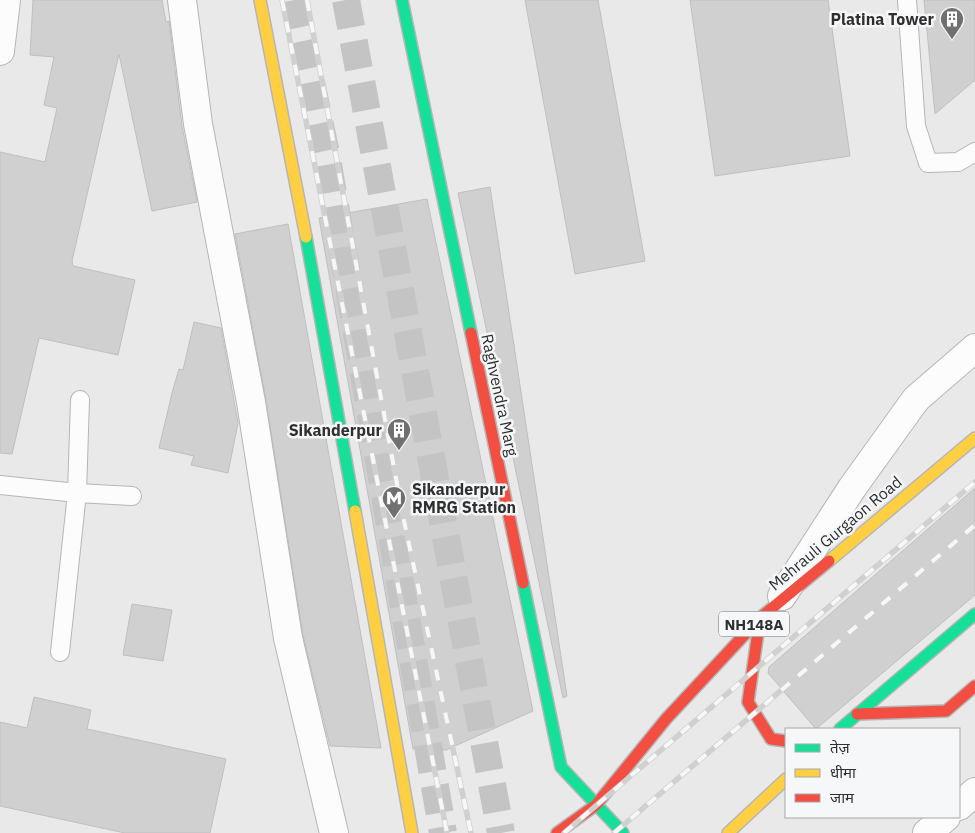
<svg xmlns="http://www.w3.org/2000/svg" width="975" height="833" font-family="'IBM Plex Sans','Noto Sans Devanagari',sans-serif">
<style>
.building{fill:#d0d0d1;stroke:#bfbfc0}
.lines{fill:none;stroke-linecap:round;stroke-linejoin:round}
.secondary-tunnel{stroke:#c4c4c5;stroke-width:28;stroke-dasharray:28 14;stroke-linecap:butt}
.lane-casing{stroke:#b6b6b7;stroke-width:20}
.street-casing{stroke:#b6b6b7;stroke-width:30}
.fast-casing{stroke:#b6b6b7;stroke-width:14}
.slow-casing{stroke:#b6b6b7;stroke-width:14}
.jam-casing{stroke:#b6b6b7;stroke-width:14}
.lane{stroke:#fcfcfc;stroke-width:18}
.street{stroke:#fcfcfc;stroke-width:28}
.fast{stroke:#16e098;stroke-width:11}
.slow{stroke:#ffcf43;stroke-width:11}
.jam{stroke:#f24e42;stroke-width:11}
.rail-casing{stroke:#d0d0d0;stroke-width:5.5}
.rail{stroke:#f5f7f9;stroke-width:4;stroke-dasharray:11;stroke-linecap:butt}
.labels{text-anchor:middle;dominant-baseline:central;stroke-width:5;stroke-linejoin:round;paint-order:stroke}
.shield{fill:#f5f7f9;stroke:#6a6b6c;stroke-width:1}
.shield-label{font-size:15px;font-weight:bold;fill:#2f2f30}
.poi-label{font-size:16px;font-weight:bold;fill:#2f2f30;stroke:#f5f7f9;text-anchor:end}
.street-label{font-size:16px;fill:#2f2f30;stroke:#f5f7f9}
</style>
<rect width="100%" height="100%" fill="#e9e9ea"/>
<g class="building">
<polygon points="33,0 162,0 166,22 169,21 182,126 197,202 152,211 119,54 72,261 73,266 135,280 118,355 39,338 12,454 0,453 0,152 45,162 57,108 44,105 54,57 30,55"/>
<polygon points="525,0 598,0 645,261 575,274"/>
<polygon points="690,0 828,0 850,156 715,176"/>
<polygon points="924,0 975,0 975,80 935,114"/>
<polygon points="490,187 567,696 563,698 458,193"/>
<polygon points="427,199 533,711 446,750 413,749 319,218"/>
<polygon points="288,224 381,748 330,746 303,635 266,400 235,234"/>
<polygon points="194,322 221,328 238,423 228,473 191,465 194,456 159,448 172,393 179,369 183,370"/>
<polygon points="975,488 975,595 816,729 768,673 769,667"/>
<polygon points="132,604 172,610 163,661 123,655"/>
<polygon points="34,697 91,710 87,729 226,759 210,833 125,833 0,806 0,722 27,728"/>
</g>
<g class="lines">
<g class="secondary-tunnel">
<polyline points="294,0 327,159 443,833"/>
<polyline points="346,0 501,833"/>
</g>
<g class="lane-casing">
<g id="lane">
<polyline points="907,0 916,126 928,163 958,162 975,152"/>
<polyline points="0,485 77,493 132,496"/>
<polyline points="60,652 77,493 80,400"/>
</g>
</g>
<g class="street-casing">
<g id="street">
<polyline points="182,0 198,124 251,402 288,638 334,833"/>
<polyline points="0,51 6,0"/>
<polyline points="782,596 852,488 916,399 975,348"/>
<polyline points="959,806 975,792"/>
<polyline points="927,833 946,817"/>
</g>
</g>
<g class="fast-casing">
<g id="fast">
<polyline points="402,0 471,333"/>
<polyline points="306,237 355,511"/>
<polyline points="523,583 561,767 623,833"/>
<polyline points="840,729 975,614"/>
</g>
</g>
<g class="slow-casing">
<g id="slow">
<polyline points="260,0 306,237"/>
<polyline points="355,511 412,833"/>
<polyline points="829,561 975,438"/>
<polyline points="728,833 786,779"/>
</g>
</g>
<g class="jam-casing">
<g id="jam">
<polyline points="471,333 523,583"/>
<polyline points="760,618 748,702 771,739 786,741"/>
<polyline points="857,714 946,711 975,686"/>
<polyline points="557,833 596,805 666,719 760,618 829,561"/>
</g>
</g>
<use href="#lane" class="lane"/>
<use href="#street" class="street"/>
<use href="#fast" class="fast"/>
<use href="#slow" class="slow"/>
<use href="#jam" class="jam"/>
<g class="rail-casing">
<g id="rail">
<polyline points="282,0 447,833"/>
<polyline points="307,0 403,516 471,833"/>
<polyline points="564,833 975,482"/>
<polyline points="614,833 975,525"/>
</g>
</g>
<use href="#rail" class="rail"/>
</g>
<defs>
<g id="building-pin" transform="scale(1.25)"><path d="M0 17L-7.5 6A9.5 9.5 0 1 1 7.5 6Z" fill="#707071" stroke="#f5f7f9"/><path d="M-4-6H4V6H1V3H-1V6H-4ZM-2.5-4.3h1.7v1.8h-1.7ZM.8-4.3h1.7v1.8H.8ZM-2.5-1h1.7V.8h-1.7ZM.8-1h1.7V.8H.8Z" fill="#fff"/></g>
<g id="metro-pin" transform="scale(1.25)"><path d="M0 17L-7.5 6A9.5 9.5 0 1 1 7.5 6Z" fill="#707071" stroke="#f5f7f9"/><path d="M-5.5 5V-5H-3L0 0L3-5H5.5V5H3V-.5L0 4L-3-.5V5Z" fill="#fff"/></g>
</defs>
<g fill-rule="evenodd">
<use href="#building-pin" x="952" y="19"/>
<use href="#building-pin" x="399" y="430"/>
<use href="#metro-pin" x="394" y="498"/>
</g>
<g class="labels">
<rect class="shield" x="719" y="611.5" width="70" height="25" rx="4"/>
<g class="shield-label">
<text x="754" y="624">NH148A</text>
</g>
<g class="poi-label">
<text x="934" y="19">Platina Tower</text>
<text x="382" y="430">Sikanderpur</text>
<text x="412" y="489" text-anchor="start">Sikanderpur<tspan x="412" dy="18">RMRG Station</tspan></text>
</g>
<g class="street-label">
<text transform="translate(500 395) rotate(78)">Raghvendra Marg</text>
<text transform="translate(835 533) rotate(-40)">Mehrauli Gurgaon Road</text>
</g>
</g>
<rect x="785" y="728" width="175" height="90" fill="#f5f7f9" stroke="#a6a7a9"/>
<rect x="795" y="744" width="25" height="8" fill="#16e098" stroke="#a6a7a9"/>
<text x="830" y="753" font-size="15" fill="#2f2f30">तेज़</text>
<rect x="795" y="769" width="25" height="8" fill="#ffcf43" stroke="#a6a7a9"/>
<text x="830" y="778" font-size="15" fill="#2f2f30">धीमा</text>
<rect x="795" y="794" width="25" height="8" fill="#f24e42" stroke="#a6a7a9"/>
<text x="830" y="803" font-size="15" fill="#2f2f30">जाम</text>
</svg>
